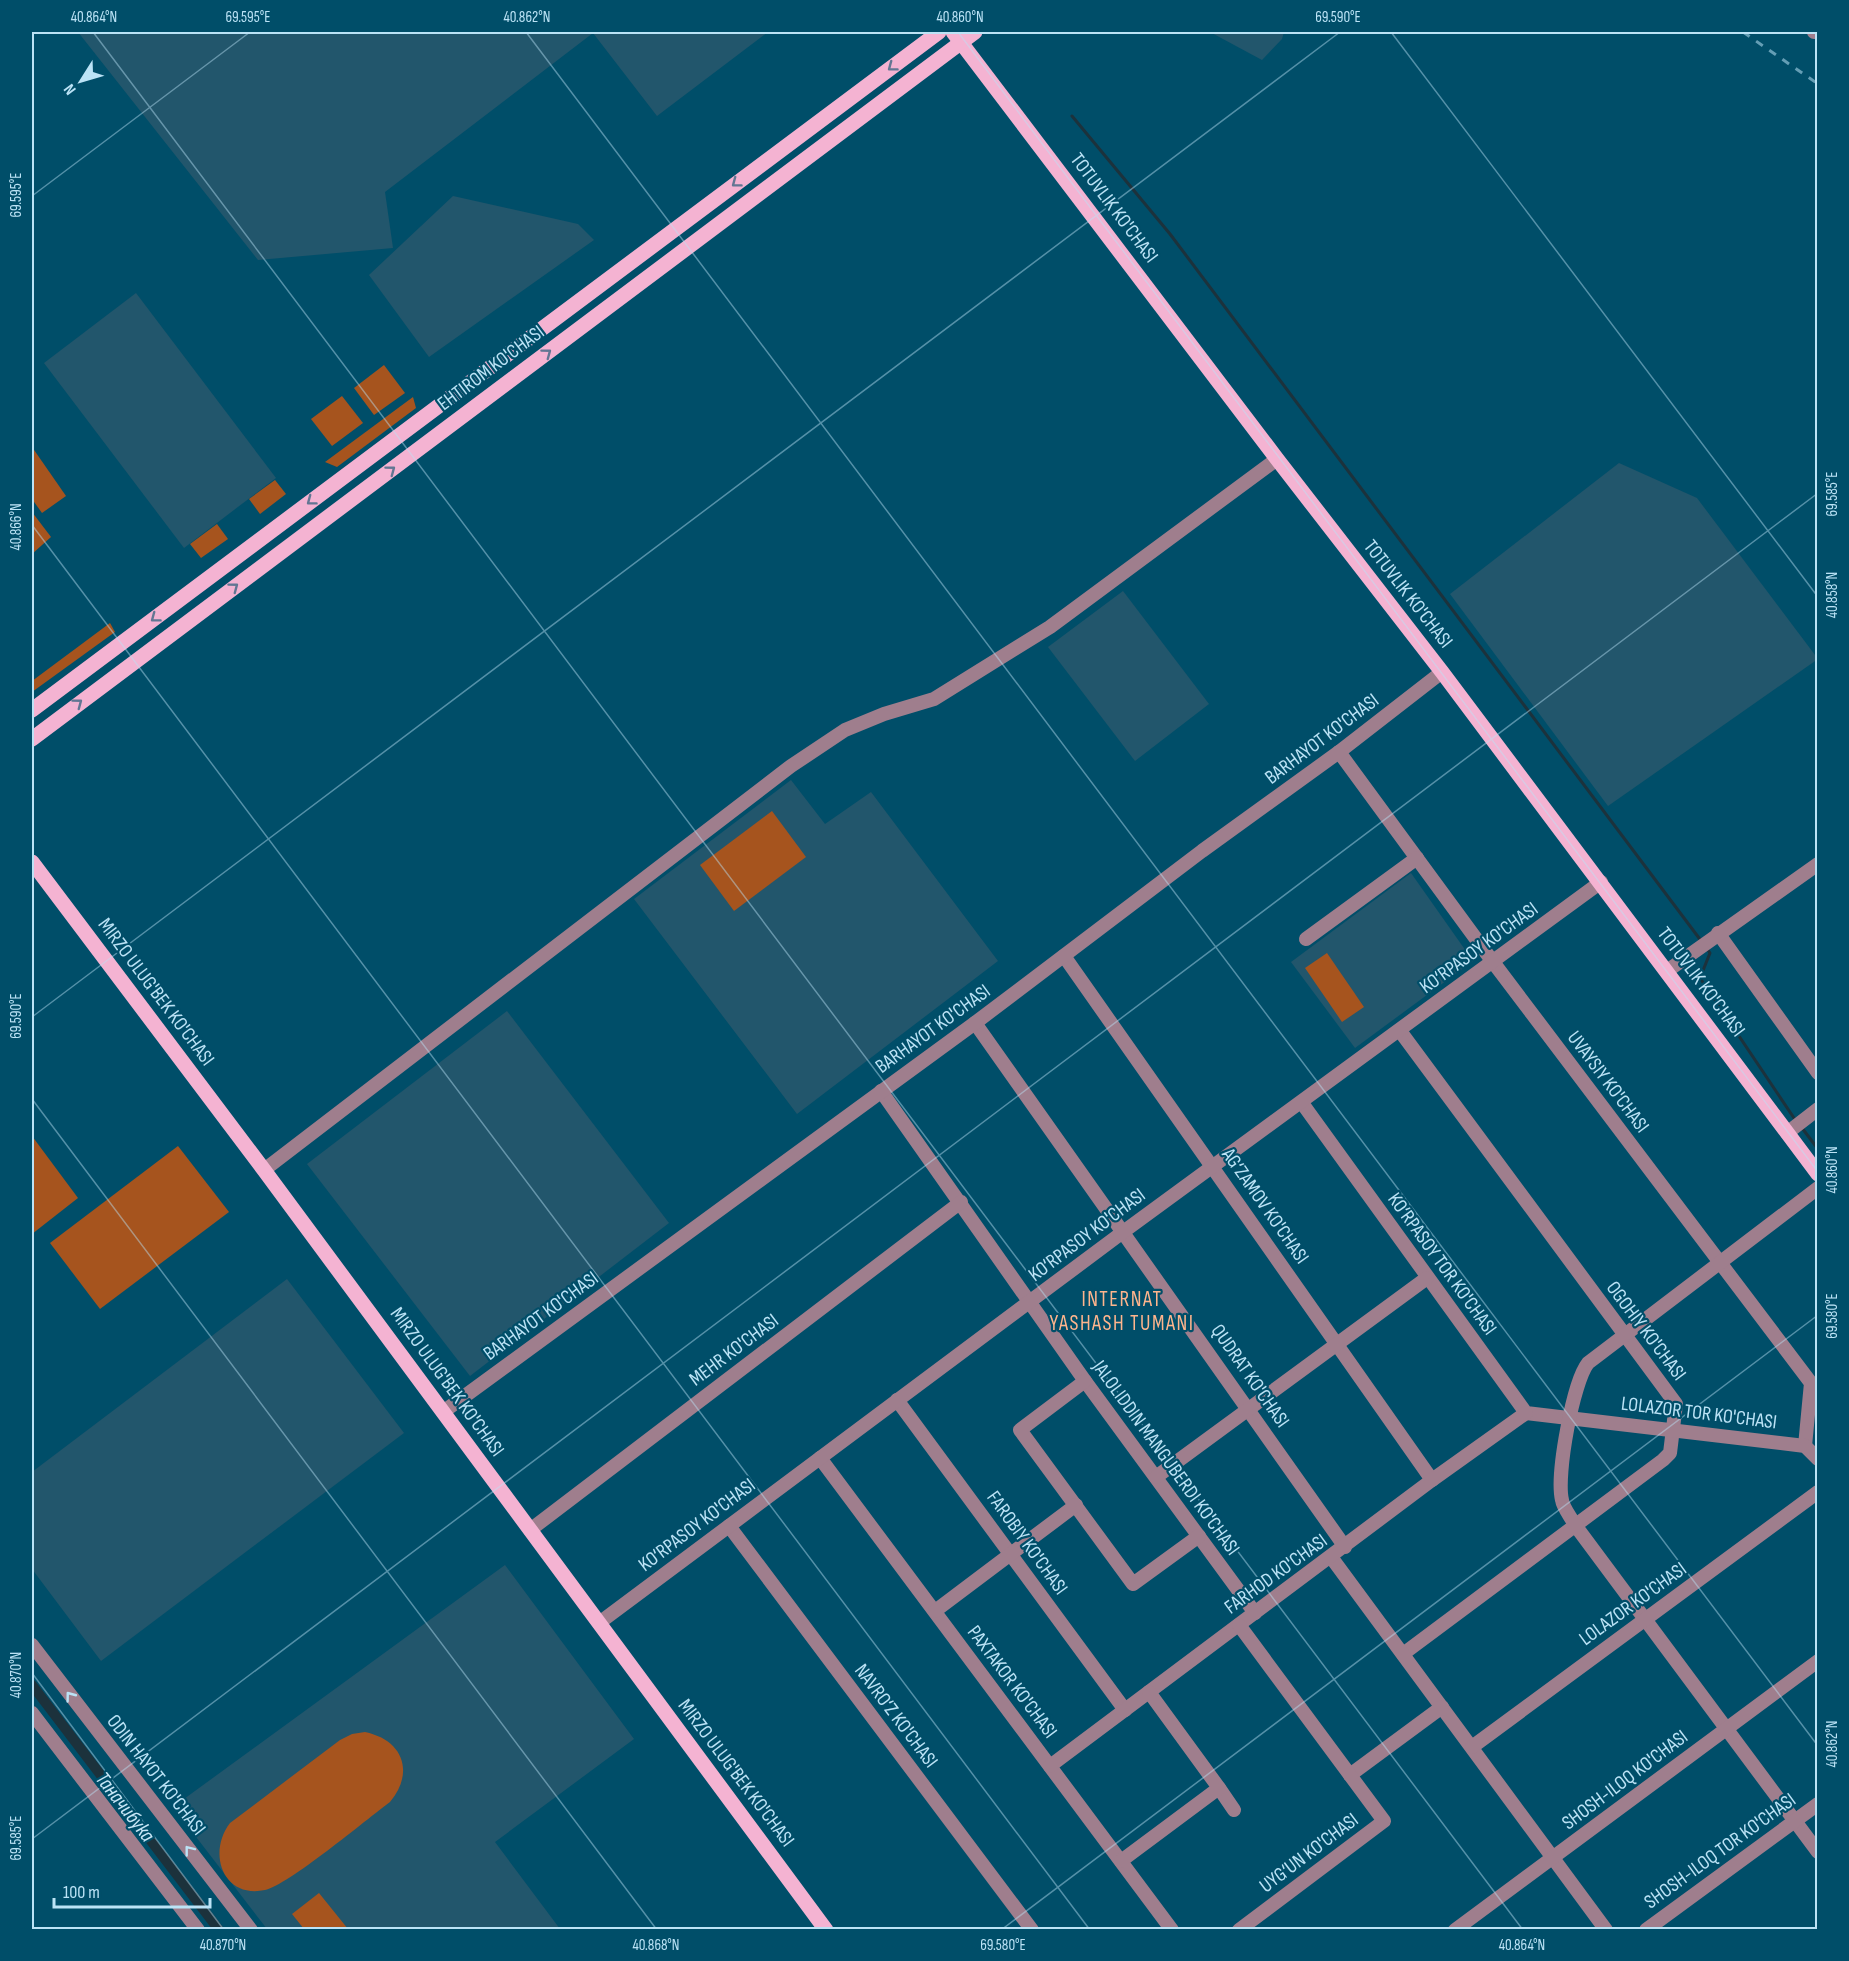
<svg xmlns="http://www.w3.org/2000/svg" width="1849" height="1961" font-family="'Sofia Sans Condensed',sans-serif">
<style>
.built{fill:#22566c}
.green{fill:#a6541e}
.lines{fill:none;stroke-linecap:round;stroke-linejoin:round}
.stream{stroke:#1c323c;stroke-width:3}
.canal{stroke:#1c323c;stroke-width:10}
.minor{stroke:#9f7e8d;stroke-width:14}
.major{stroke:#f4b3d2;stroke-width:15}
.rail{stroke:#649eb5;stroke-width:3;stroke-dasharray:8 8;stroke-linecap:butt}
.oneway{stroke:#627693}
.oneway2{stroke:#bbe3f6}
.ticks{fill:none;stroke:#bbe3f6;stroke-width:1.5;stroke-opacity:0.45}
.labels{text-anchor:middle;dominant-baseline:central;stroke-width:4.5;stroke-linejoin:round;paint-order:stroke}
.street-label{font-size:20px;fill:#bbe3f6;stroke:#004e69}
.neighbourhood-label{font-size:21px;letter-spacing:1.5px;fill:#feb58d;stroke:#004e69}
.water-label{font-size:21px;font-style:italic;fill:#c8e7f7;stroke:#004e69}
.neatline{fill:none;stroke:#bbe3f6;stroke-width:2}
.ticks-label{font-size:15px;text-anchor:middle;fill:#bbe3f6}
</style>
<rect width="100%" height="100%" fill="#004e69"/>
<g class="built">
<polygon points="78,32 768,32 657,116 593,33 385,192 393,248 258,260"/>
<polygon points="1210,32 1284,32 1282,39 1262,60"/>
<polygon points="453,196 578,224 594,240 429,357 369,275"/>
<polygon points="136,293 276,478 184,548 44,363"/>
<polygon points="1619,463 1697,498 1818,659 1608,806 1450,594"/>
<polygon points="1123,591 1209,704 1135,761 1048,647"/>
<polygon points="791,780 825,824 871,792 998,961 797,1114 634,899"/>
<polygon points="1411,873 1473,961 1355,1048 1291,962"/>
<polygon points="507,1011 669,1223 470,1376 307,1164"/>
<polygon points="287,1279 404,1433 101,1661 32,1569 32,1472"/>
<polygon points="505,1565 634,1739 495,1842 560,1929 267,1929 173,1807"/>
</g>
<g class="green">
<polygon points="384,365 405,393 374,415 354,388"/>
<polygon points="342,396 363,423 332,446 311,419"/>
<polygon points="413,397 416,408 337,467 325,462"/>
<polygon points="32,447 66,496 42,513 32,499"/>
<polygon points="275,480 286,494 260,514 249,499"/>
<polygon points="32,512 51,537 32,554"/>
<polygon points="217,524 228,539 201,558 190,544"/>
<polygon points="110,623 115,632 32,692 32,681"/>
<polygon points="772,811 806,857 734,911 700,865"/>
<polygon points="1327,953 1364,1007 1342,1022 1305,968"/>
<polygon points="32,1136 78,1198 32,1234"/>
<polygon points="178,1146 229,1212 100,1309 50,1243"/>
<path d="M365 1732C403 1740 415 1772 390 1802 367 1819 287 1886 265 1890 223 1899 207 1853 230 1823L340 1740 352 1734Z"/>
<polygon points="319,1893 348,1929 304,1929 292,1914"/>
</g>
<g class="lines">
<g class="stream">
<polyline points="1072,116 1170,234 1702,942"/>
<polyline points="1706,947 1710,953 1700,978 1796,1121"/>
<polyline points="1802,1128 1818,1149"/>
</g>
<polyline class="canal" points="32,1685 219,1930"/>
<g class="minor">
<polyline points="1814,32 1818,32"/>
<polyline points="1339,752 1493,962 1811,1383 1805,1446"/>
<polyline points="1718,933 1818,1073"/>
<polyline points="1306,939 1417,858"/>
<polyline points="1064,956 1432,1480"/>
<polyline points="1667,971 1818,864"/>
<polyline points="975,1023 1345,1547"/>
<polyline points="1400,1031 1676,1404 1670,1453 1663,1460 1403,1654"/>
<polyline points="881,1091 1085,1381 1255,1613"/>
<polyline points="1302,1103 1526,1413 1805,1446 1818,1459"/>
<polyline points="1787,1133 1818,1109"/>
<polyline points="264,1170 791,766 845,730 884,714 934,699 1050,627 1277,459"/>
<path d="M1818 1188 1588 1363C1573 1382 1556 1475 1562 1500 1563 1508 1571 1517 1575 1525L1818 1852"/>
<polyline points="1085,1381 1020,1430 1133,1584 1199,1536"/>
<polyline points="897,1400 1125,1710"/>
<polyline points="443,1412 975,1023 1202,851 1339,752 1442,672"/>
<polyline points="820,1458 1172,1930"/>
<polyline points="1156,1477 1427,1278"/>
<polyline points="729,1526 1032,1930"/>
<polyline points="530,1530 961,1202"/>
<polyline points="1331,1557 1606,1930"/>
<polyline points="935,1611 1076,1505"/>
<polyline points="599,1623 1123,1232 1601,882"/>
<polyline points="32,1645 251,1930"/>
<polyline points="32,1713 198,1930"/>
<polyline points="1472,1747 1818,1492"/>
<polyline points="1050,1766 1432,1480 1526,1413"/>
<polyline points="1350,1775 1442,1707"/>
<polyline points="1219,1788 1234,1810"/>
<polyline points="1121,1861 1219,1788 1149,1692"/>
<polyline points="1239,1930 1384,1821 1239,1625"/>
<polyline points="1455,1930 1818,1661"/>
<polyline points="1646,1930 1818,1804"/>
</g>
<g class="major">
<polyline points="953,32 1277,459 1442,672 1818,1174"/>
<polyline points="32,710 939,32"/>
<polyline points="32,739 975,32"/>
<polyline points="32,862 264,1170 826,1930"/>
</g>
<polyline class="rail" points="1743,32 1818,84"/>
</g>
<defs><path id="oneway-chevron" d="M-2-3.5L2.5 0L-2 3.5" fill="none" stroke-width="1.6" stroke-linecap="round" stroke-linejoin="round" transform="scale(1.5)"/></defs>
<g class="oneway">
<use href="#oneway-chevron" transform="translate(892 67) rotate(143)"/>
<use href="#oneway-chevron" transform="translate(736 183) rotate(143)"/>
<use href="#oneway-chevron" transform="translate(547 353) rotate(-37)"/>
<use href="#oneway-chevron" transform="translate(391 470) rotate(-37)"/>
<use href="#oneway-chevron" transform="translate(311 501) rotate(143)"/>
<use href="#oneway-chevron" transform="translate(234 587) rotate(-37)"/>
<use href="#oneway-chevron" transform="translate(155 618) rotate(143)"/>
<use href="#oneway-chevron" transform="translate(78 703) rotate(-37)"/>
</g>
<g class="oneway2">
<use href="#oneway-chevron" transform="translate(70 1696) rotate(-127)"/>
<use href="#oneway-chevron" transform="translate(189 1850) rotate(-128)"/>
</g>
<path class="ticks" d="M93 32 1523 1930M526 32 1818 1746M958 32 1818 1172M1391 32 1818 597M32 196 250 32M32 525 1090 1930M32 1017 1340 32M32 1099 657 1930M32 1673 224 1930M32 1839 1818 493M1001 1930 1818 1315"/>
<g class="labels">
<g class="street-label">
<text transform="translate(1114 208) rotate(53)">TOTUVLIK KO'CHASI</text>
<text transform="translate(491 368) rotate(-37)">EHTIROM KO'CHASI</text>
<text transform="translate(1408 594) rotate(52)">TOTUVLIK KO'CHASI</text>
<text transform="translate(1322 739) rotate(-37)">BARHAYOT KO'CHASI</text>
<text transform="translate(1479 948) rotate(-36)">KO‘RPASOY KO'CHASI</text>
<text transform="translate(1701 982) rotate(53)">TOTUVLIK KO'CHASI</text>
<text transform="translate(156 992) rotate(53)">MIRZO ULUG'BEK KO'CHASI</text>
<text transform="translate(933 1029) rotate(-36)">BARHAYOT KO'CHASI</text>
<text transform="translate(1608 1082) rotate(53)">UVAYSIY KO'CHASI</text>
<text transform="translate(1265 1206) rotate(55)">AG‘ZAMOV KO'CHASI</text>
<text transform="translate(1087 1235) rotate(-37)">KO‘RPASOY KO'CHASI</text>
<text transform="translate(1442 1264) rotate(54)">KO‘RPASOY TOR KO'CHASI</text>
<text transform="translate(541 1316) rotate(-36)">BARHAYOT KO'CHASI</text>
<text transform="translate(1646 1331) rotate(53)">OGOHIY KO'CHASI</text>
<text transform="translate(734 1350) rotate(-37)">MEHR KO'CHASI</text>
<text transform="translate(1250 1376) rotate(55)">QUDRAT KO'CHASI</text>
<text transform="translate(447 1382) rotate(54)">MIRZO ULUG'BEK KO'CHASI</text>
<text transform="translate(1699 1413) rotate(7)">LOLAZOR TOR KO'CHASI</text>
<text transform="translate(1166 1458) rotate(54)">JALOLIDDIN MANGUBERDI KO'CHASI</text>
<text transform="translate(697 1525) rotate(-37)">KO‘RPASOY KO'CHASI</text>
<text transform="translate(1027 1543) rotate(54)">FAROBIY KO'CHASI</text>
<text transform="translate(1276 1574) rotate(-36)">FARHOD KO'CHASI</text>
<text transform="translate(1633 1604) rotate(-36)">LOLAZOR KO'CHASI</text>
<text transform="translate(1012 1682) rotate(53)">PAXTAKOR KO'CHASI</text>
<text transform="translate(896 1716) rotate(53)">NAVRO‘Z KO'CHASI</text>
<text transform="translate(736 1773) rotate(53)">MIRZO ULUG'BEK KO'CHASI</text>
<text transform="translate(156 1775) rotate(52)">ODIN HAYOT KO'CHASI</text>
<text transform="translate(1625 1780) rotate(-37)">SHOSH-ILOQ KO'CHASI</text>
<text transform="translate(1720 1851) rotate(-36)">SHOSH-ILOQ TOR KO'CHASI</text>
<text transform="translate(1309 1853) rotate(-37)">UYG‘UN KO'CHASI</text>
</g>
<g class="neighbourhood-label">
<text x="1122" y="1299">INTERNAT<tspan x="1122" dy="24">YASHASH TUMANI</tspan></text>
</g>
<g class="water-label">
<text transform="translate(125 1807) rotate(52)">Таначибука</text>
</g>
</g>
<rect width="1849" height="1961" fill="none" stroke="#004e69" stroke-width="66"/>
<g transform="translate(81 81) rotate(233)" stroke="#004e69" stroke-width="4.5" paint-order="stroke">
<path d="M0-4.5L10 22L0 15L-10 22Z" fill="#bbe3f6"/>
<text y="-9" font-size="16" font-weight="bold" text-anchor="middle" fill="#bbe3f6">N</text>
</g>
<path d="M54 1898v9h156v-9" fill="none" stroke="#bbe3f6" stroke-width="3"/>
<text x="63" y="1898" font-size="18" fill="#bbe3f6" stroke="#004e69" stroke-width="4.5" paint-order="stroke">100 m</text>
<rect x="33" y="33" width="1783" height="1895" class="neatline"/>
<g class="ticks-label">
<text x="94" y="22">40.864°N</text>
<text x="248" y="22">69.595°E</text>
<text x="527" y="22">40.862°N</text>
<text x="960" y="22">40.860°N</text>
<text x="1338" y="22">69.590°E</text>
<text transform="translate(16 195) rotate(-90)" y="5">69.595°E</text>
<text transform="translate(1832 494) rotate(-90)" y="5">69.585°E</text>
<text transform="translate(16 527) rotate(-90)" y="5">40.866°N</text>
<text transform="translate(1832 595) rotate(-90)" y="5">40.858°N</text>
<text transform="translate(16 1016) rotate(-90)" y="5">69.590°E</text>
<text transform="translate(1832 1170) rotate(-90)" y="5">40.860°N</text>
<text transform="translate(1832 1316) rotate(-90)" y="5">69.580°E</text>
<text transform="translate(16 1675) rotate(-90)" y="5">40.870°N</text>
<text transform="translate(1832 1744) rotate(-90)" y="5">40.862°N</text>
<text transform="translate(16 1838) rotate(-90)" y="5">69.585°E</text>
<text x="223" y="1950">40.870°N</text>
<text x="656" y="1950">40.868°N</text>
<text x="1003" y="1950">69.580°E</text>
<text x="1522" y="1950">40.864°N</text>
</g>
</svg>
